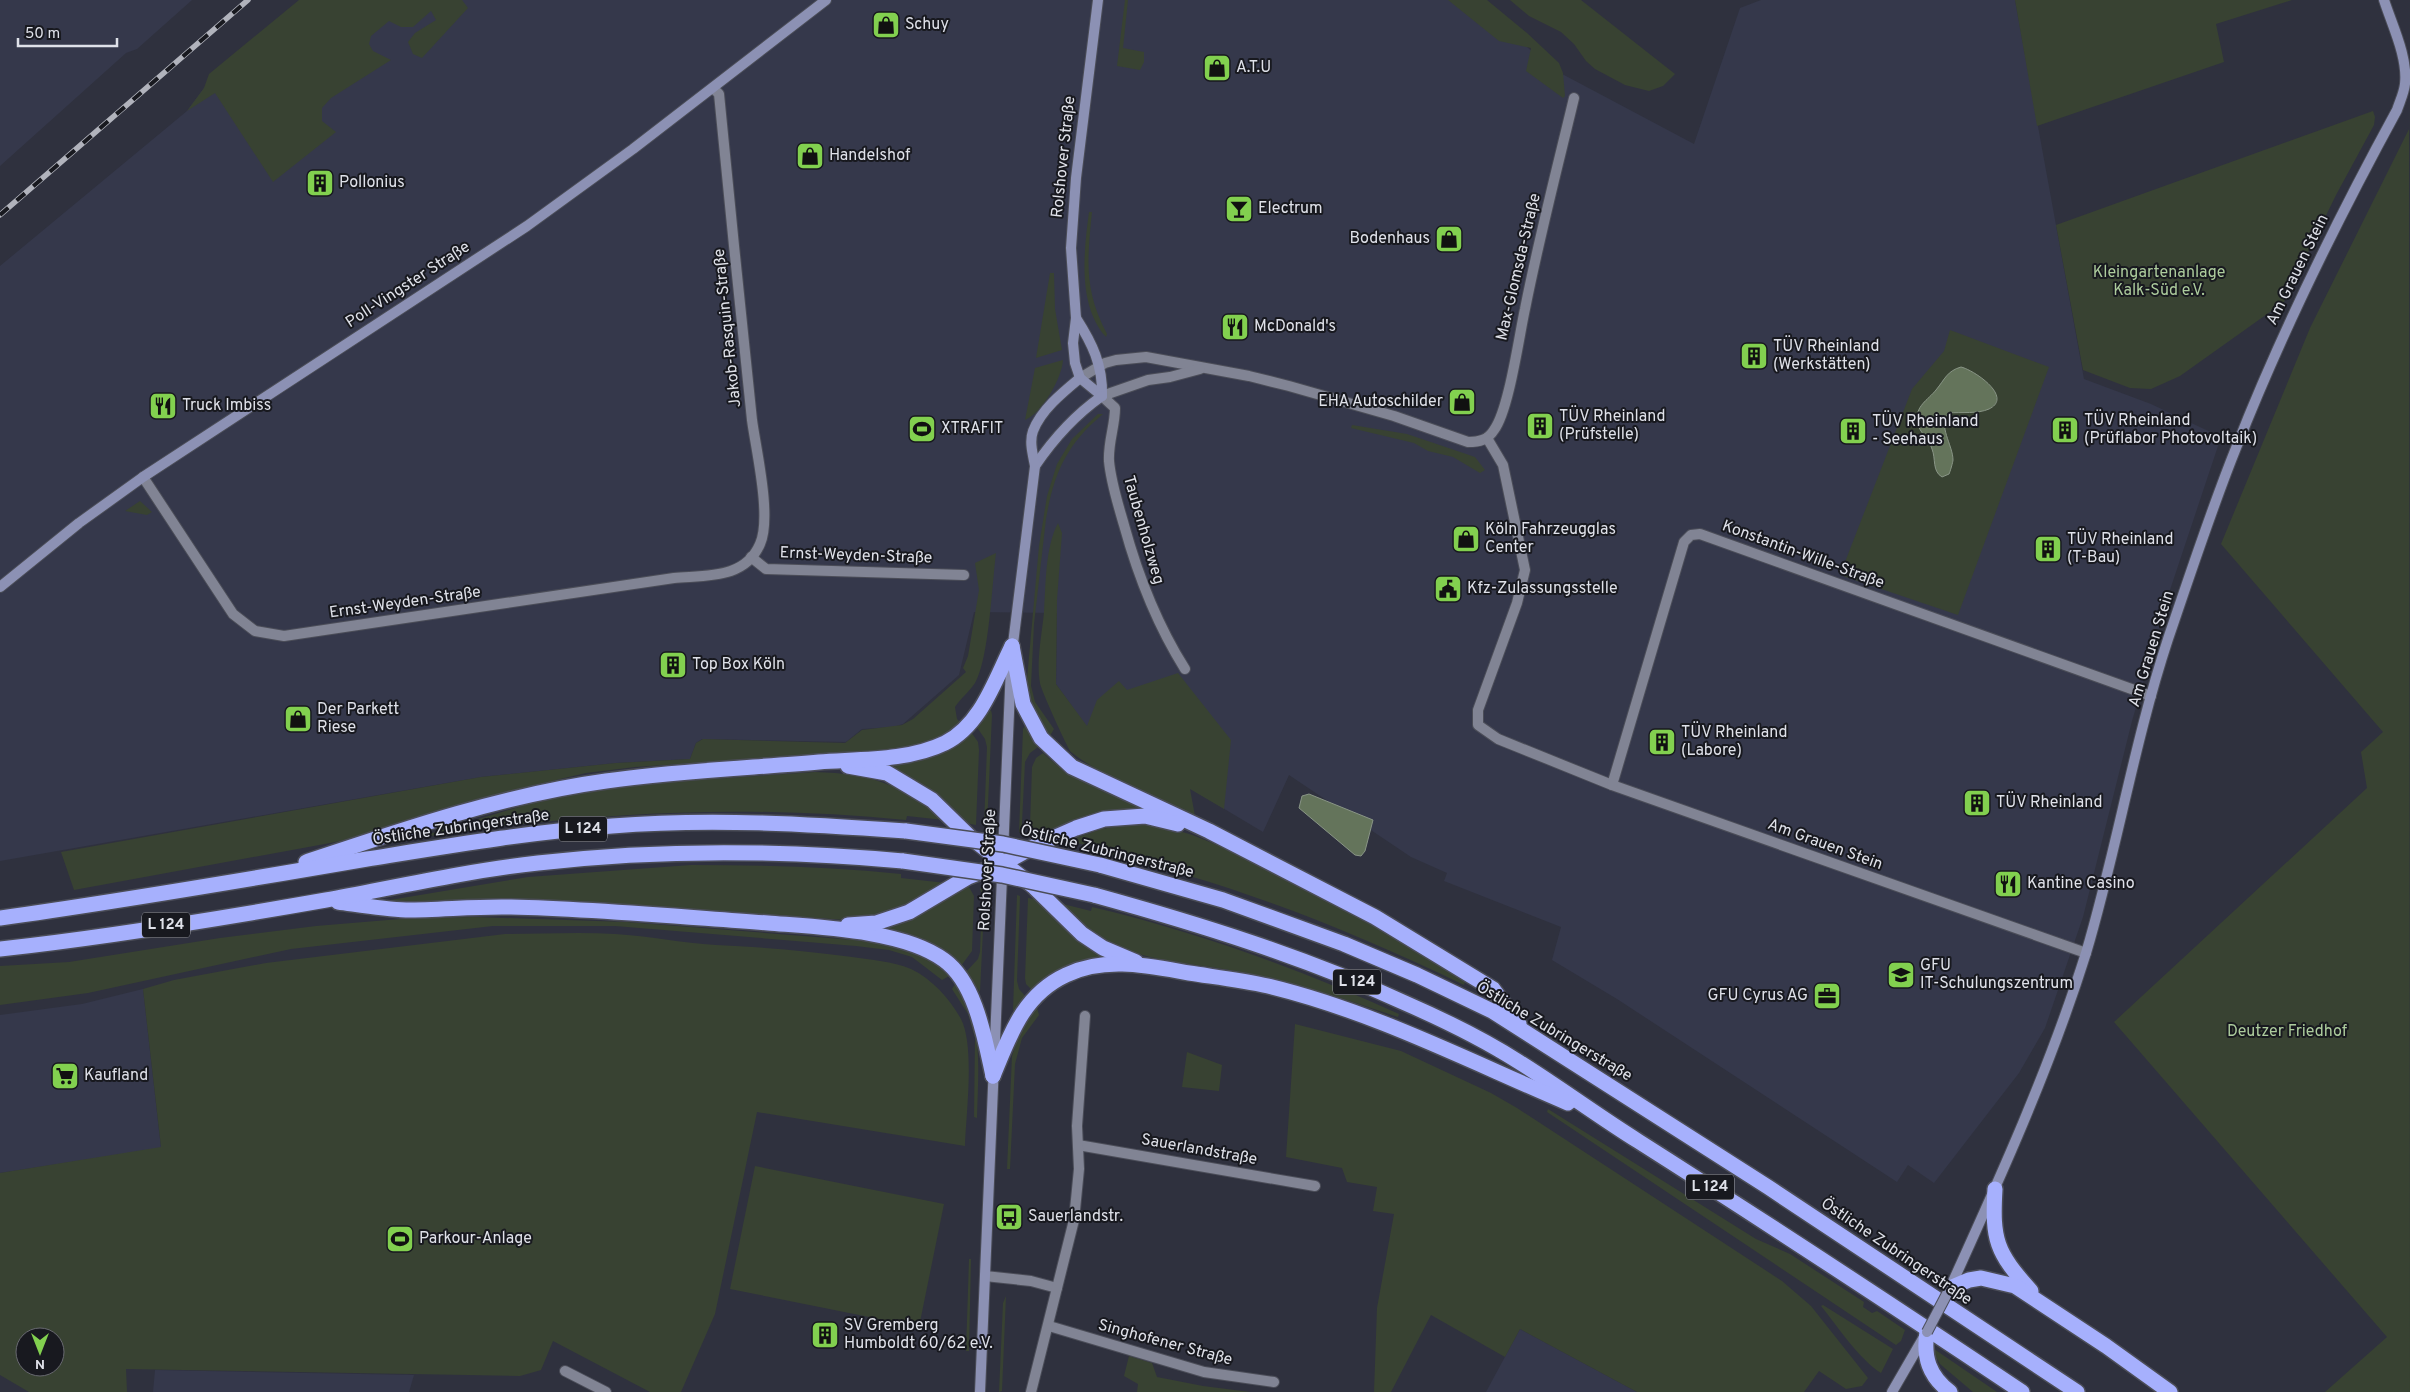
<svg xmlns="http://www.w3.org/2000/svg" width="2410" height="1392" font-family="Overpass,sans-serif">
<style>
.built{fill:#35384b}
.green{fill:#384232;fill-rule:evenodd}
.water{fill:#64745b;stroke:#899586}
.lines{fill:none;stroke-linecap:round;stroke-linejoin:round}
.street-casing{stroke:#4b4d58;stroke-width:12}
.secondary-casing{stroke:#4b4d58;stroke-width:12}
.highway-casing{stroke:#4b4d58;stroke-width:18}
.street{stroke:#818494;stroke-width:10}
.secondary{stroke:#8c91b4;stroke-width:10}
.highway{stroke:#a6b0fd;stroke-width:15}
.rail-casing{stroke:#b1b3bc;stroke-width:5.5}
.rail{stroke:#18191f;stroke-width:4;stroke-dasharray:11;stroke-linecap:butt}
.secondary-bridge-casing{stroke:#4b4d58;stroke-width:12;stroke-linecap:butt}
.highway-bridge-casing{stroke:#4b4d58;stroke-width:18;stroke-linecap:butt}
.secondary-bridge{stroke:#8c91b4;stroke-width:10}
.highway-bridge{stroke:#a6b0fd;stroke-width:15}
.labels{text-anchor:middle;dominant-baseline:central;stroke-width:4;stroke-linejoin:round;paint-order:stroke}
.shield{fill:#18191f;stroke:#a3a5ac;stroke-width:1}
.shield-label{font-size:15px;font-weight:bold;fill:#dfe1e9}
.poi-label{font-size:16px;fill:#dfe1e9;stroke:#18191f;text-anchor:start}
.street-label{font-size:16px;fill:#dfe1e9;stroke:#18191f}
.park-label{font-size:16px;fill:#adcc9d;stroke:#18191f}
</style>
<rect width="100%" height="100%" fill="#2f313e"/>
<g class="built">
<polygon points="0,0 192,0 137,49 126,53 0,166"/>
<polygon points="305,0 1475,0 1549,67 1694,144 1740,8 1761,0 2015,0 2084,379 2151,404 2221,437 2170,590 2132,721 2083,917 2045,1028 2019,1073 1934,1183 1908,1165 1897,1182 1617,999 1552,960 1561,927 1444,881 1447,873 1411,857 1289,775 1263,832 1087,727 1056,684 1057,613 974,612 959,675 903,724 893,727 862,729 846,742 702,739 696,743 690,759 616,763 481,777 0,861 0,266 187,111 204,88"/>
<polygon points="143,989 161,1148 0,1173 0,1015 82,1004"/>
<polygon points="1520,1329 1637,1392 1486,1392"/>
<polygon points="155,1370 414,1375 409,1392 153,1392"/>
</g>
<g class="green">
<polygon points="299,0 462,0 468,8 422,58 413,54 408,42 415,33 436,20 431,11 413,27 401,27 389,21 371,36 369,44 373,51 391,60 331,98 322,108 322,121 336,132 273,182 215,93 187,111 204,88 209,74"/>
<polygon points="1125,0 1128,0 1123,48 1144,52 1144,62 1140,70 1117,66"/>
<polygon points="1448,0 1487,0 1527,33 1559,63 1563,73 1565,96 1563,98 1526,71 1531,48 1499,41"/>
<polygon points="1510,0 1581,0 1675,74 1663,86 1649,91 1625,85 1595,69 1586,61 1574,44 1561,32 1529,16"/>
<polygon points="2015,0 2292,0 2216,24 2224,62 2037,126"/>
<polygon points="2373,111 2375,117 2374,125 2336,195 2284,302 2180,376 2151,389 2130,388 2083,370 2056,225"/>
<polygon points="2409,129 2410,1392 2325,1392 2387,1337 2114,1022 2367,788 2361,752 2383,732 2221,544 2310,328"/>
<path d="M1089 212H1092C1087 261 1084 290 1107 334L1106 337C1077 305 1084 250 1089 212Z"/>
<polygon points="1050,273 1054,273 1055,309 1062,350 1036,358"/>
<polygon points="1950,330 2049,367 1958,615 1840,575 1912,389 1944,351"/>
<path d="M1063 360C1062 378 1042 413 1025 420L1035 368Z"/>
<path d="M1098 414H1103C1066 445 1054 473 1046 519L1034 624 1031 686 1035 702 1054 729 1048 739 1032 707 1027 679 1039 546 1047 496 1057 464 1072 439Z"/>
<polygon points="1352,425 1407,434 1475,457 1485,470 1480,473 1453,457 1428,451 1414,443 1351,428"/>
<polygon points="140,501 152,512 147,515 125,511"/>
<path d="M1058 523 1062 533 1057 600 1056 684 1087 726 1097 700 1119 681 1127 690 1178 673 1231 740 1224 809 1190 789 1195 816C1154 797 1107 780 1071 752 1068 749 1041 690 1040 683 1036 661 1042 634 1044 612 1046 583 1045 548 1058 523Z"/>
<path d="M996 553C992 584 989 659 975 683 969 692 961 698 955 707L957 719 961 723 933 742 896 750 635 767 586 773 518 789 341 841 74 890 61 852 481 777 616 763 690 759 696 743 703 739 845 743 862 730 902 725 913 719 966 672 963 668 968 656 979 590 975 563Z"/>
<polygon points="991,710 992,715 987,826 984,826 987,747 985,739 976,726"/>
<polygon points="1025,726 1038,747 1030,753 1025,762 1022,823 1024,833 1019,832 1023,729"/>
<polygon points="971,732 978,742 979,750 976,825 965,823 876,765"/>
<path d="M1043 753C1073 782 1113 795 1151 812L1046 837 1034 834 1030 826 1032 767 1036 758Z"/>
<path d="M815 772C873 774 898 783 944 820L907 816 906 820C742 804 594 812 431 836L429 834 535 802 621 785Z"/>
<path d="M1132 824C1181 824 1222 847 1264 868 1334 901 1400 940 1465 982L1464 985C1348 929 1229 882 1103 853L1104 849 1067 841 1101 829Z"/>
<path d="M691 865C762 865 831 867 901 874V878L946 883C908 905 890 914 846 920L533 899 378 902 528 877Z"/>
<path d="M964 887H969L974 896 972 951 961 966C935 947 920 937 888 930L889 927Z"/>
<polygon points="980,888 985,889 980,992 966,972 978,959 980,952 982,897"/>
<polygon points="1017,895 1020,896 1017,981 1019,989 1026,997 1015,1011 1013,1010"/>
<path d="M1028 898 1035 899 1067 930 1109 958C1079 961 1055 969 1032 990L1026 984 1025 978Z"/>
<path d="M1059 903 1091 911 1092 907C1198 932 1299 969 1399 1014L1398 1017C1351 1001 1304 986 1255 975 1205 963 1150 965 1103 940 1087 930 1073 916 1059 903Z"/>
<path d="M475 917 627 922 867 941C905 947 921 951 951 975L942 980 912 957 889 950 856 946 615 926H493L291 949 88 993 0 1005V966L69 962 220 938 316 926 412 918Z"/>
<path d="M505 934C541 934 578 932 615 934 649 936 682 943 716 945 762 947 807 951 852 957 871 960 892 961 911 969 932 979 950 999 961 1019 975 1046 966 1115 965 1146L757 1112 715 1314 681 1392H650L553 1341 541 1370 520 1376 126 1369 127 1392H29L0 1375V1173L161 1147 143 989 174 980 266 963ZM25 1337H55V1367H25Z"/>
<path d="M957 981C984 1019 978 1073 977 1118L974 1117 975 1038 968 1014 952 989Z"/>
<polygon points="1036,1004 1039,1015 1022,1038 1015,1064 1010,1169 1007,1169 1012,1056 1020,1030"/>
<polygon points="1295,1024 1401,1051 1491,1093 1517,1108 1782,1281 1811,1306 1868,1378 1862,1386 1846,1389 1819,1371 1804,1392 1637,1392 1520,1329 1505,1357 1431,1315 1391,1392 1374,1392 1377,1308 1394,1214 1373,1211 1377,1187 1347,1182 1342,1168 1286,1157"/>
<polygon points="1187,1052 1222,1065 1219,1091 1182,1087"/>
<polygon points="1548,1109 1756,1239 1790,1254 1864,1302 1863,1307 1872,1313 1877,1311 1905,1330 1901,1341 1896,1345 1547,1112"/>
<polygon points="755,1166 944,1204 919,1327 730,1289"/>
<polygon points="969,1259 971,1259 969,1351 966,1351"/>
<polygon points="1006,1296 1002,1391 999,1392 1003,1303"/>
<path d="M1823 1305 1893 1349 1881 1373C1859 1359 1838 1327 1821 1306Z"/>
<polygon points="1934,1349 1997,1392 1973,1392 1940,1364 1933,1352"/>
<polygon points="1129,1356 1152,1363 1157,1377 1203,1386 1250,1392 1137,1392 1138,1384 1124,1376"/>
</g>
<g class="water">
<path d="M1961 367C1974 370 2014 397 1989 409 1978 414 1961 412 1949 413 1937 425 1953 445 1953 460 1953 462 1950 472 1949 474L1942 477C1932 471 1936 459 1932 449 1929 439 1919 432 1917 422 1915 406 1928 400 1936 390 1945 379 1947 371 1961 367Z"/>
<polygon points="1309,794 1373,820 1365,851 1361,856 1355,855 1299,808 1302,796"/>
</g>
<g class="lines">
<g class="street-casing">
<g id="street">
<path d="M1080 378 1105 363 1116 360 1146 357 1249 376 1289 386 1394 416 1468 442C1479 442 1488 440 1494 430 1509 410 1519 336 1525 309 1539 238 1557 169 1574 98"/>
<path d="M1102 396 1115 408C1115 426 1108 442 1109 461 1111 483 1118 504 1124 525 1138 576 1156 623 1185 669"/>
<polyline points="1102,396 1148,380 1170,377 1200,369"/>
<polyline points="1487,438 1503,465 1525,570 1517,603 1478,710 1478,725 1498,739 1612,785 2086,953"/>
<path d="M143 477 233 614 255 631 284 636 674 578C707 575 745 579 760 544 772 517 756 450 752 420 740 311 730 203 719 94L713 88"/>
<polyline points="751,557 766,569 964,575"/>
<polyline points="1612,785 1684,542 1691,535 1700,534 2151,696"/>
<polyline points="1078,1145 1315,1186"/>
<polyline points="985,1276 1031,1281 1057,1288"/>
<polyline points="1049,1326 1204,1372 1274,1382"/>
<polyline points="565,1371 606,1392"/>
<polyline points="1031,1392 1074,1220 1079,1169 1077,1126 1085,1016"/>
</g>
</g>
<g class="secondary-casing">
<g id="secondary">
<polyline points="1098,0 1076,178 1071,248 1076,318 1073,343 1075,363 1080,378 1102,396"/>
<path d="M1076 318C1092 343 1103 365 1102 396"/>
<path d="M1035 466C1054 438 1075 415 1102 396"/>
<polyline points="0,587 79,523 143,477 527,226 633,149 826,0"/>
<path d="M1012 652 1035 466C1033 455 1029 442 1033 431 1041 410 1063 392 1080 378"/>
<path d="M1950 1288C2000 1178 2050 1068 2086 953 2117 849 2134 742 2168 639 2190 575 2211 510 2236 448 2282 331 2337 220 2397 110 2400 101 2404 93 2405 84 2408 57 2392 25 2384 0"/>
<polyline points="980,1392 1011,666"/>
<polyline points="1892,1392 1925,1335"/>
</g>
</g>
<g class="highway-casing">
<g id="highway">
<polyline points="1012,646 1023,704 1041,738 1072,767 1209,831 1375,917 1493,989 1519,1024"/>
<polyline points="848,766 887,773 932,800 970,837 1033,886 1082,934 1103,948 1136,962"/>
<path d="M306 862C404 829 504 795 606 781 676 771 749 768 819 762 860 759 908 761 945 743 981 725 995 680 1012 646"/>
<polyline points="1100,865 1223,900 1344,944 1417,975 1492,1011 1768,1187 2077,1392"/>
<path d="M1094 895C1199 924 1305 957 1405 1003 1444 1020 1483 1039 1519 1062 1559 1087 1598 1116 1638 1141 1767 1223 1895 1307 2022 1392"/>
<path d="M338 902C360 905 383 909 406 910 441 910 476 906 511 907 597 909 683 917 768 923 817 927 904 930 944 960 976 983 985 1040 993 1076"/>
<path d="M0 918C123 901 245 880 367 859 448 846 530 832 612 826 710 818 808 824 906 831"/>
<polyline points="848,925 876,923 909,912 968,877 1004,863 1035,846 1076,828 1104,819 1145,816 1178,824"/>
<path d="M0 949C109 937 218 919 326 900 396 887 466 871 538 863 659 849 781 850 903 861"/>
<path d="M993 1076C1010 1035 1023 995 1066 975 1105 956 1149 966 1189 973 1215 977 1242 980 1268 986 1372 1011 1469 1061 1568 1103"/>
<path d="M1995 1189C1992 1240 1996 1252 2031 1291"/>
<polyline points="1950,1288 1969,1280 1981,1278 2015,1286 2106,1346 2170,1392"/>
<path d="M1927 1332C1923 1357 1929 1376 1950 1392"/>
</g>
</g>
<use href="#street" class="street"/>
<use href="#secondary" class="secondary"/>
<use href="#highway" class="highway"/>
<g class="rail-casing">
<polyline id="rail" points="0,215 248,0"/>
</g>
<use href="#rail" class="rail"/>
<g class="secondary-bridge-casing">
<polyline id="secondary-bridge" points="1927,1332 1950,1288"/>
</g>
<g class="highway-bridge-casing">
<g id="highway-bridge">
<polyline points="906,831 1003,844 1100,865"/>
<polyline points="903,861 1002,875 1094,895"/>
</g>
</g>
<use href="#secondary-bridge" class="secondary-bridge"/>
<use href="#highway-bridge" class="highway-bridge"/>
</g>
<defs>
<g id="shop-square" transform="scale(1.4375)"><rect x="-9" y="-9" width="18" height="18" rx="4" fill="#82d04f" stroke="#18191f"/><path d="M-5-2.5h2.3a2.7 3.5 0 0 1 5.4 0H5L5.5 6h-11ZM-1.5-2.5h3a1.5 2.3 0 0 0-3 0Z" fill="#111"/></g>
<g id="building-square" transform="scale(1.4375)"><rect x="-9" y="-9" width="18" height="18" rx="4" fill="#82d04f" stroke="#18191f"/><path d="M-4-6H4V6H1V3H-1V6H-4ZM-2.5-4.3h1.7v1.8h-1.7ZM.8-4.3h1.7v1.8H.8ZM-2.5-1h1.7V.8h-1.7ZM.8-1h1.7V.8H.8Z" fill="#111"/></g>
<g id="bar-square" transform="scale(1.4375)"><rect x="-9" y="-9" width="18" height="18" rx="4" fill="#82d04f" stroke="#18191f"/><path d="M-6-5H6L.8 .8V4.5H3.5V6h-7V4.5H-.8V.8Z" fill="#111"/></g>
<g id="restaurant-square" transform="scale(1.4375)"><rect x="-9" y="-9" width="18" height="18" rx="4" fill="#82d04f" stroke="#18191f"/><path d="M-5-6h1v4h1v-4h1v4h1v-4h1v5L-1.5 .5V6h-2V.5L-5-1ZM5-6V6H3V1.5H1.5Q1.5-4 5-6Z" fill="#111"/></g>
<g id="stadium-square" transform="scale(1.4375)"><rect x="-9" y="-9" width="18" height="18" rx="4" fill="#82d04f" stroke="#18191f"/><path d="M0-5a6.5 5 0 1 0 0 10a6.5 5 0 1 0 0-10ZM-3.5-1.8h7v3.6h-7Z" fill="#111"/></g>
<g id="civic-square" transform="scale(1.4375)"><rect x="-9" y="-9" width="18" height="18" rx="4" fill="#82d04f" stroke="#18191f"/><path d="M-.6-6.5H3V-4.5H.6V-3L4-1V1h2V6H-6V1h2V-1L-.6-3ZM-1.2 2.5V6h2.4V2.5Z" fill="#111"/></g>
<g id="school-square" transform="scale(1.4375)"><rect x="-9" y="-9" width="18" height="18" rx="4" fill="#82d04f" stroke="#18191f"/><path d="M0-5L7-2L0 1L-7-2ZM-4 1L0 2.5L4 1V4Q0 6-4 4Z" fill="#111"/></g>
<g id="office-square" transform="scale(1.4375)"><rect x="-9" y="-9" width="18" height="18" rx="4" fill="#82d04f" stroke="#18191f"/><path d="M-6-3h4V-5.5h4V-3h4V5H-6ZM-1-4.5V-3h2v-1.5ZM-6 0V1H6V0Z" fill="#111"/></g>
<g id="supermarket-square" transform="scale(1.4375)"><rect x="-9" y="-9" width="18" height="18" rx="4" fill="#82d04f" stroke="#18191f"/><path d="M-6-5.5h2.5l.6 2H6L4.5 2H-2.5L-4.4-4H-6ZM-1.5 3.2a1.3 1.3 0 1 0 .1 0ZM3 3.2a1.3 1.3 0 1 0 .1 0Z" fill="#111"/></g>
<g id="bus-square" transform="scale(1.4375)"><rect x="-9" y="-9" width="18" height="18" rx="4" fill="#82d04f" stroke="#18191f"/><path d="M-5-6H5V4H4V6H2V4H-2V6H-4V4H-5ZM-3.5-4V0h7V-4ZM-3.5 1.2v1.5H-2V1.2ZM2 1.2v1.5H3.5V1.2Z" fill="#111"/></g>
</defs>
<g fill-rule="evenodd">
<use href="#shop-square" x="886" y="25"/>
<use href="#shop-square" x="1217" y="68"/>
<use href="#shop-square" x="810" y="156"/>
<use href="#building-square" x="320" y="183"/>
<use href="#bar-square" x="1239" y="209"/>
<use href="#shop-square" x="1449" y="239"/>
<use href="#restaurant-square" x="1235" y="327"/>
<use href="#building-square" x="1754" y="356"/>
<use href="#shop-square" x="1462" y="402"/>
<use href="#restaurant-square" x="163" y="406"/>
<use href="#building-square" x="1540" y="426"/>
<use href="#stadium-square" x="922" y="429"/>
<use href="#building-square" x="2065" y="430"/>
<use href="#building-square" x="1853" y="431"/>
<use href="#shop-square" x="1466" y="539"/>
<use href="#building-square" x="2048" y="549"/>
<use href="#civic-square" x="1448" y="589"/>
<use href="#building-square" x="673" y="665"/>
<use href="#shop-square" x="298" y="719"/>
<use href="#building-square" x="1662" y="742"/>
<use href="#building-square" x="1977" y="803"/>
<use href="#restaurant-square" x="2008" y="884"/>
<use href="#school-square" x="1901" y="975"/>
<use href="#office-square" x="1827" y="996"/>
<use href="#supermarket-square" x="65" y="1076"/>
<use href="#bus-square" x="1009" y="1217"/>
<use href="#stadium-square" x="400" y="1239"/>
<use href="#building-square" x="825" y="1335"/>
</g>
<g class="labels">
<g class="shield">
<rect x="559" y="816.5" width="48" height="25" rx="4"/>
<rect x="142" y="912.5" width="48" height="25" rx="4"/>
<rect x="1333" y="969.5" width="48" height="25" rx="4"/>
<rect x="1686" y="1174.5" width="48" height="25" rx="4"/>
</g>
<g class="shield-label">
<text x="583" y="829">L 124</text>
<text x="166" y="925">L 124</text>
<text x="1357" y="982">L 124</text>
<text x="1710" y="1187">L 124</text>
</g>
<g class="poi-label">
<text x="905" y="25">Schuy</text>
<text x="1236" y="68">A.T.U</text>
<text x="829" y="156">Handelshof</text>
<text x="339" y="183">Pollonius</text>
<text x="1258" y="209">Electrum</text>
<text x="1430" y="239" text-anchor="end">Bodenhaus</text>
<text x="1254" y="327">McDonald's</text>
<text x="1773" y="347">TÜV Rheinland<tspan x="1773" dy="18">(Werkstätten)</tspan></text>
<text x="1443" y="402" text-anchor="end">EHA Autoschilder</text>
<text x="182" y="406">Truck Imbiss</text>
<text x="1559" y="417">TÜV Rheinland<tspan x="1559" dy="18">(Prüfstelle)</tspan></text>
<text x="2084" y="421">TÜV Rheinland<tspan x="2084" dy="18">(Prüflabor Photovoltaik)</tspan></text>
<text x="1872" y="422">TÜV Rheinland<tspan x="1872" dy="18">- Seehaus</tspan></text>
<text x="941" y="429">XTRAFIT</text>
<text x="1485" y="530">Köln Fahrzeugglas<tspan x="1485" dy="18">Center</tspan></text>
<text x="2067" y="540">TÜV Rheinland<tspan x="2067" dy="18">(T-Bau)</tspan></text>
<text x="1467" y="589">Kfz-Zulassungsstelle</text>
<text x="692" y="665">Top Box Köln</text>
<text x="317" y="710">Der Parkett<tspan x="317" dy="18">Riese</tspan></text>
<text x="1681" y="733">TÜV Rheinland<tspan x="1681" dy="18">(Labore)</tspan></text>
<text x="1996" y="803">TÜV Rheinland</text>
<text x="2027" y="884">Kantine Casino</text>
<text x="1920" y="966">GFU<tspan x="1920" dy="18">IT-Schulungszentrum</tspan></text>
<text x="1808" y="996" text-anchor="end">GFU Cyrus AG</text>
<text x="84" y="1076">Kaufland</text>
<text x="1028" y="1217">Sauerlandstr.</text>
<text x="419" y="1239">Parkour-Anlage</text>
<text x="844" y="1326">SV Gremberg<tspan x="844" dy="18">Humboldt 60/62 e.V.</tspan></text>
</g>
<g class="street-label">
<text transform="translate(1064 157) rotate(-84)">Rolshover Straße</text>
<text transform="translate(1519 267) rotate(-77)">Max-Glomsda-Straße</text>
<text transform="translate(2298 270) rotate(-64)">Am Grauen Stein</text>
<text transform="translate(408 285) rotate(-33)">Poll-Vingster Straße</text>
<text transform="translate(728 328) rotate(-96)">Jakob-Rasquin-Straße</text>
<text transform="translate(1143 530) rotate(74)">Taubenholzweg</text>
<text transform="translate(1803 555) rotate(20)">Konstantin-Wille-Straße</text>
<text transform="translate(856 556) rotate(2)">Ernst-Weyden-Straße</text>
<text transform="translate(405 603) rotate(-8)">Ernst-Weyden-Straße</text>
<text transform="translate(2152 649) rotate(-73)">Am Grauen Stein</text>
<text transform="translate(461 828) rotate(-8)">Östliche Zubringerstraße</text>
<text transform="translate(1825 845) rotate(20)">Am Grauen Stein</text>
<text transform="translate(1107 852) rotate(14)">Östliche Zubringerstraße</text>
<text transform="translate(988 870) rotate(-87)">Rolshover Straße</text>
<text transform="translate(1554 1032) rotate(31)">Östliche Zubringerstraße</text>
<text transform="translate(1199 1150) rotate(10)">Sauerlandstraße</text>
<text transform="translate(1896 1252) rotate(34)">Östliche Zubringerstraße</text>
<text transform="translate(1165 1343) rotate(15)">Singhofener Straße</text>
</g>
<g class="park-label">
<text x="2159" y="273">Kleingartenanlage<tspan x="2159" dy="18">Kalk-Süd e.V.</tspan></text>
<text x="2287" y="1032">Deutzer Friedhof</text>
</g>
</g>
<g transform="translate(40 1352) rotate(180)"><circle r="24" fill="#18191f" stroke="#686970"/>
<path d="M0-4L9 19L0 12L-9 19Z" fill="#82d04f"/>
<text y="-8" font-size="14" font-weight="bold" text-anchor="middle" fill="#dfe1e9">N</text>
</g>
<path d="M18 38v8h99v-8" fill="none" stroke="#dfe1e9" stroke-width="2.5"/>
<text x="25" y="38" font-size="15" fill="#dfe1e9" stroke="#18191f" stroke-width="4" paint-order="stroke">50 m</text>
</svg>
